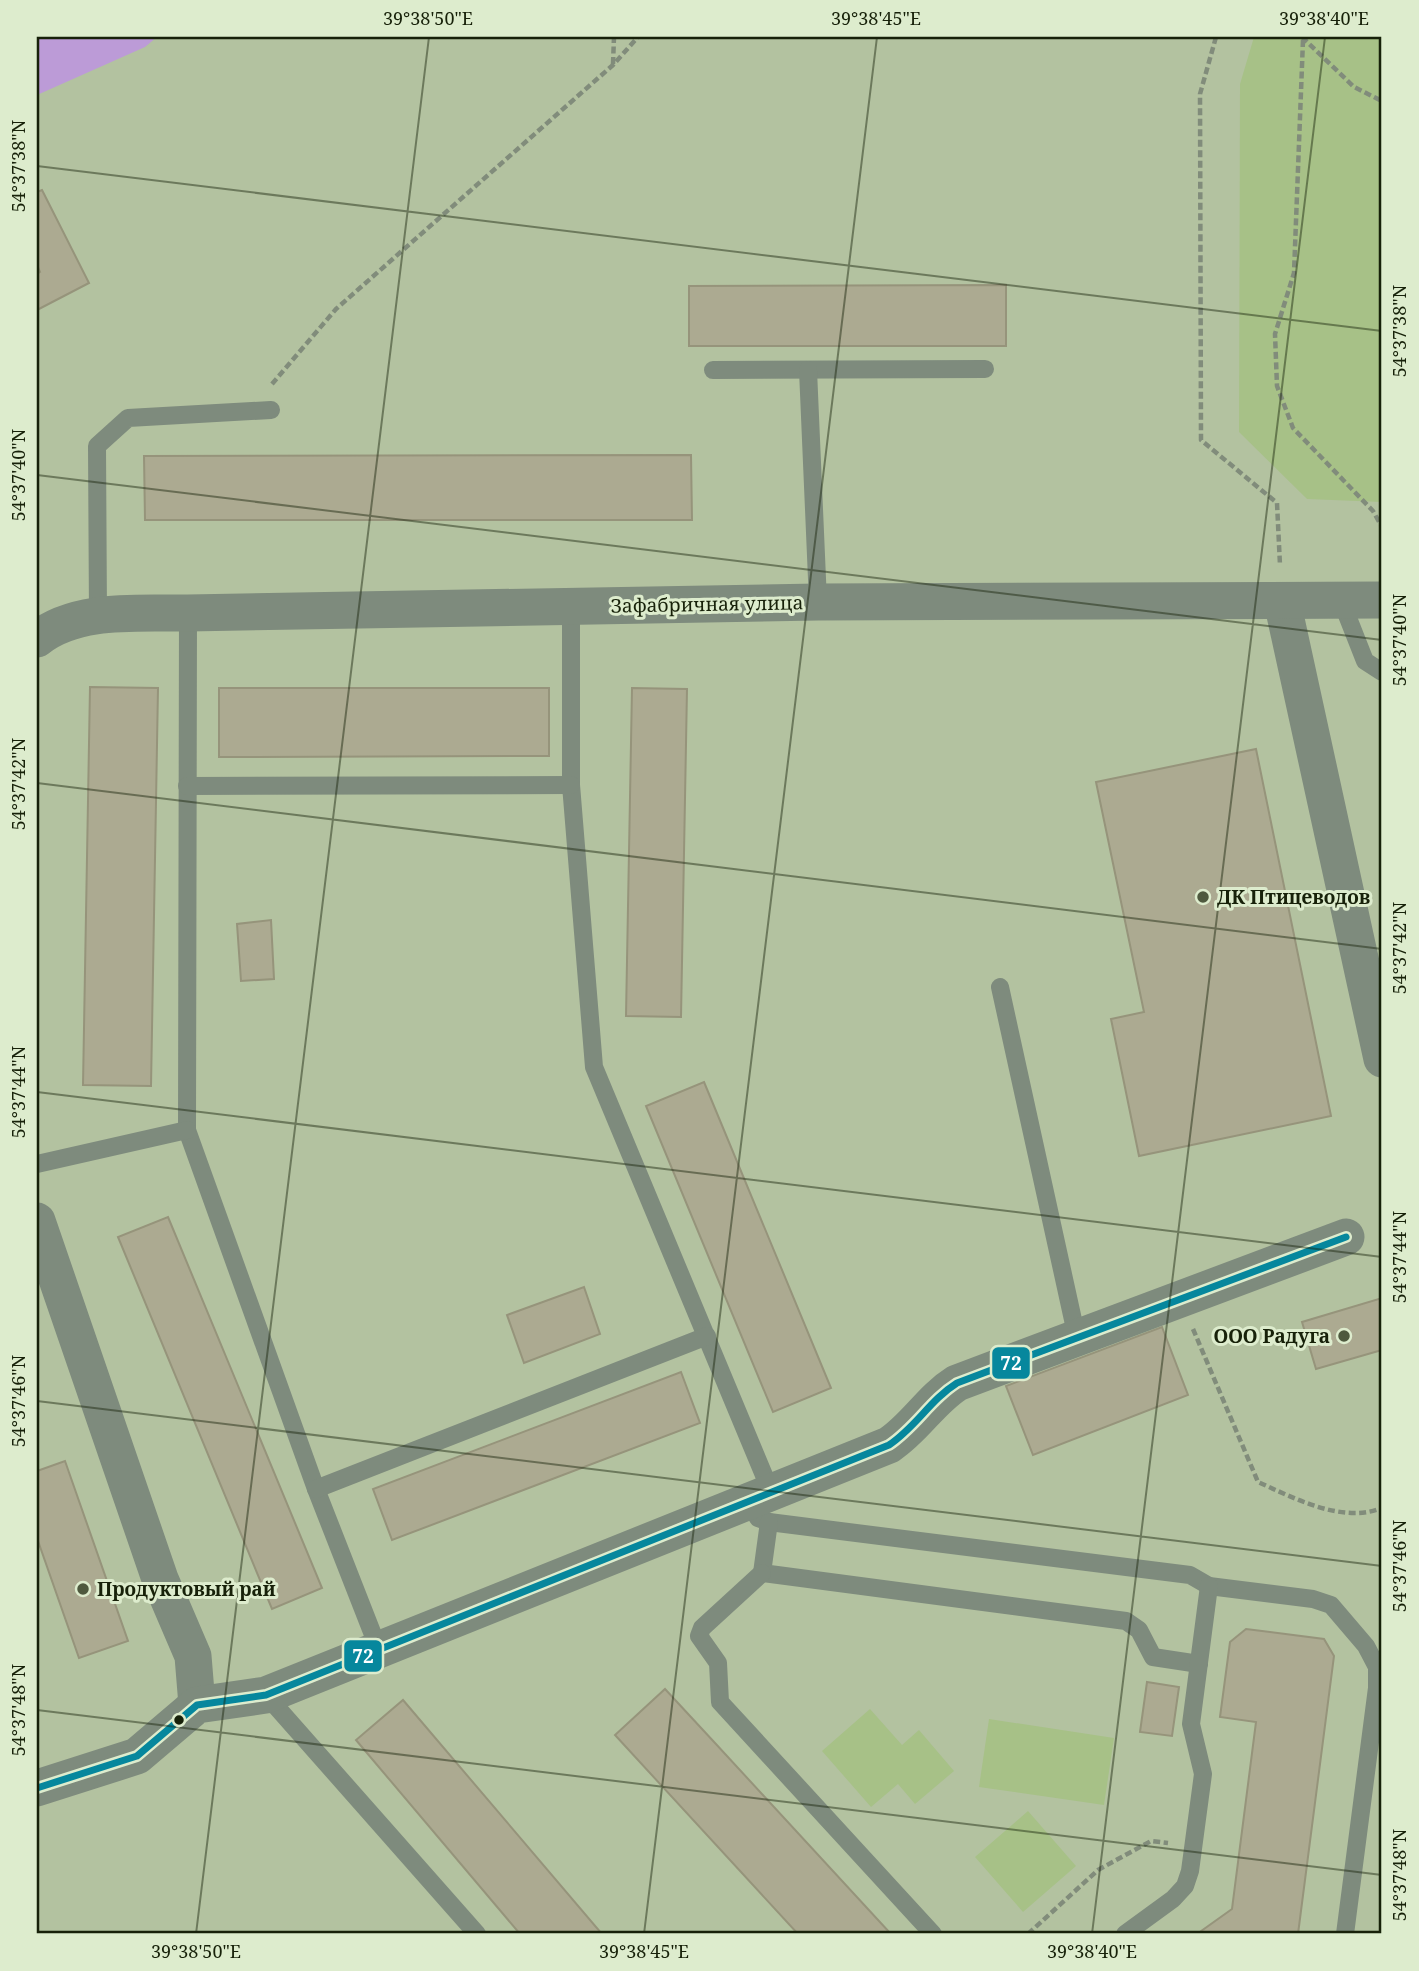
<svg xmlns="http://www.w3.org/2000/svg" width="1419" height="1971" font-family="'Noto Serif',serif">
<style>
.green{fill:#a7c187}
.water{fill:#bc9bd7}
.building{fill:#acaa91;stroke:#96947b;stroke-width:2}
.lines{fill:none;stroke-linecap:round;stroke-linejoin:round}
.path{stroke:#818c7b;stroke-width:4.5;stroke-dasharray:7 3.5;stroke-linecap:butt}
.lane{stroke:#7e8b7d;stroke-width:18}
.street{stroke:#7e8b7d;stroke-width:37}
.bus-1-casing{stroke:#ddeccd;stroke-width:12}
.bus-1{stroke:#06879d;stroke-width:7}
.ticks{fill:none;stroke:#172109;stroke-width:2;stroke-opacity:0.45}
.poi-dot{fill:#4e593e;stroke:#ddeccd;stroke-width:2.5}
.bus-dot{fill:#172109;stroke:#ddeccd;stroke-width:2.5}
.labels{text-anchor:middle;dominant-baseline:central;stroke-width:6;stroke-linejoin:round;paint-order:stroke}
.street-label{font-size:19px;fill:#172109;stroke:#ddeccd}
.poi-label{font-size:19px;font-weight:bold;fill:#172109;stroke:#ddeccd;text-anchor:start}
.line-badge{stroke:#ddeccd;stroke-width:2.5}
.badge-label{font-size:19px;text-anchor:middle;font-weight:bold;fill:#fff}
.neatline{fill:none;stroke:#172109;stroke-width:2.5}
.ticks-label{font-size:18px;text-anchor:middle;fill:#172109}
</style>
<rect width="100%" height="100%" fill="#b3c2a0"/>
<g class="green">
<polygon points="1254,37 1382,37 1382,502 1307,499 1239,432 1240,84"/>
<polygon points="870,1709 902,1745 919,1730 954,1771 915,1804 898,1784 871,1807 822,1751"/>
<polygon points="989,1719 1114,1738 1104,1805 979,1787"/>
<polygon points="1028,1811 1076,1866 1023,1912 975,1857"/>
</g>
<polygon class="water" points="37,37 157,37 145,47 37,95"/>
<g class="building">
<polygon points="42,190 89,283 37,310 37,274 40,272 37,265 37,192"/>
<polygon points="1006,285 1006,346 689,346 689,286"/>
<polygon points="691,455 692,520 145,520 144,456"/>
<polygon points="90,687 158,688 151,1086 83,1085"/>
<polygon points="219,688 549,688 549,756 219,757"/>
<polygon points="632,688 687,689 681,1017 626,1016"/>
<polygon points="1256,749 1331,1116 1139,1156 1111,1019 1144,1012 1096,782"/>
<polygon points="271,920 274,979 241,981 237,924"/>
<polygon points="704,1082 831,1388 773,1412 646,1106"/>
<polygon points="168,1217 322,1588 272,1609 118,1237"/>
<polygon points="584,1287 600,1334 524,1363 507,1315"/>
<polygon points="1382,1298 1382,1350 1316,1369 1302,1322"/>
<polygon points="1162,1327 1188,1395 1033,1455 1006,1386"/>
<polygon points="681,1372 700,1423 392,1540 373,1489"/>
<polygon points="65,1461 128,1641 79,1658 37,1538 37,1471"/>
<polygon points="1246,1629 1324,1639 1334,1656 1298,1934 1197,1934 1232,1909 1256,1722 1220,1717 1230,1642"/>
<polygon points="1147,1682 1179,1687 1172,1736 1140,1732"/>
<polygon points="665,1689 715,1743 891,1934 798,1934 615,1735"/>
<polygon points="403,1700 602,1934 520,1934 356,1740"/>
</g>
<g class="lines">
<g class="path">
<polyline points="1216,37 1200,94 1201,440 1277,503 1280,565"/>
<polyline points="1302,37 1354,87 1382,101"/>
<polyline points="1303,40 1294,273 1275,334 1277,386 1293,428 1373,511 1382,527"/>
<polyline points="613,64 614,37"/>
<polyline points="272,384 336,309 613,65 638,37"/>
<path d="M1193 1329 1258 1482C1294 1498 1342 1524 1382 1508"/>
<polyline points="1028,1934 1098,1870 1151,1841 1168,1843"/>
</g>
<g class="lane">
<polyline points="713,370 985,369"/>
<polyline points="808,370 818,602"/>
<polyline points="1341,600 1365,661 1382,672"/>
<polyline points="571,607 571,785 594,1067 771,1492"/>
<polyline points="188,613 187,1130 316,1489 379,1650"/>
<polyline points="98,616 97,446 128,418 271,410"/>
<polyline points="187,786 571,785"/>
<polyline points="1000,987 1077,1338"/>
<polyline points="37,1164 187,1130"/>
<polyline points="316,1489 707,1336"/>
<polyline points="748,1501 758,1518 769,1522 1190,1575 1209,1586 1313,1599 1331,1605 1366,1646 1377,1667 1377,1688 1345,1934"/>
<polyline points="769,1522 762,1573 1126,1621 1139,1630 1153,1657 1199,1664"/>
<polyline points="762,1573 702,1628 699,1636 718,1663 720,1702 933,1934"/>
<polyline points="266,1695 477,1934"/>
<polyline points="1125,1934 1173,1899 1185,1886 1190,1871 1203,1774 1191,1724 1209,1586"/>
</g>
<g class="street">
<polyline points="1282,601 1382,1059"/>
<path d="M37 639C77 607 139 614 188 613L818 602 1382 600"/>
<polyline points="37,1221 160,1579 193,1656 197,1705"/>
<path d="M37 1788 137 1756 197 1705 266 1695 889 1445C916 1427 930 1400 957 1383L1346 1237"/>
</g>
<g class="bus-1-casing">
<path id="bus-1" d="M37 1788 137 1756 197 1705 266 1695 889 1445C916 1427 930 1400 957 1383L1346 1237"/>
</g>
<use href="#bus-1" class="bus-1"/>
</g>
<path class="ticks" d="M37 166 1382 331M37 475 1382 640M37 783 1382 949M37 1092 1382 1257M37 1401 1382 1566M37 1710 1382 1875M196 1934 429 37M644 1934 877 37M1092 1934 1325 37"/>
<g class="poi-dot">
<circle cx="1203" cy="897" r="7"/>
<circle cx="1344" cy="1336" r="7"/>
<circle cx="83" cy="1589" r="7"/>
</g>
<circle class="bus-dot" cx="179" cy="1720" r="6"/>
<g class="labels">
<g class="street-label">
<text transform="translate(707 604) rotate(-1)">Зафабричная улица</text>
</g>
<g class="poi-label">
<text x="1217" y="897">ДК Птицеводов</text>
<text x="1330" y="1336" text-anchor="end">ООО Радуга</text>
<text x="97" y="1589">Продуктовый рай</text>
</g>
</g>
<g class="line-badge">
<rect x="991" y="1346" width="40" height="34" rx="7" fill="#06879d"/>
<rect x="343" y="1639" width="40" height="34" rx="7" fill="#06879d"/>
</g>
<g class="badge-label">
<text x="1011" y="1370">72</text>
<text x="363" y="1663">72</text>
</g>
<rect width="1419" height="1971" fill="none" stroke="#ddeccd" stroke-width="77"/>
<rect x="38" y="38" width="1342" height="1894" class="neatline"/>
<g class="ticks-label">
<text x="428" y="25">39°38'50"E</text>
<text x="876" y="25">39°38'45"E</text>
<text x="1324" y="25">39°38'40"E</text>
<text transform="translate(19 166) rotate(-90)" y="6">54°37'38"N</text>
<text transform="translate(1400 331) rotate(-90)" y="6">54°37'38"N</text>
<text transform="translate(19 475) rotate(-90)" y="6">54°37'40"N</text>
<text transform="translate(1400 640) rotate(-90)" y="6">54°37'40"N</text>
<text transform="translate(19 784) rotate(-90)" y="6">54°37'42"N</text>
<text transform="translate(1400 948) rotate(-90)" y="6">54°37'42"N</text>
<text transform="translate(19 1092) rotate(-90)" y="6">54°37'44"N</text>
<text transform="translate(1400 1257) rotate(-90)" y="6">54°37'44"N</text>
<text transform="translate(19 1401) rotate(-90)" y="6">54°37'46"N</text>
<text transform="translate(1400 1566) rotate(-90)" y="6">54°37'46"N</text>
<text transform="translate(19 1710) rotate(-90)" y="6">54°37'48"N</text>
<text transform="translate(1400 1875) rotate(-90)" y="6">54°37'48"N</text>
<text x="196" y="1958">39°38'50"E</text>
<text x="644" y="1958">39°38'45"E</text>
<text x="1092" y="1958">39°38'40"E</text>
</g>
</svg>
